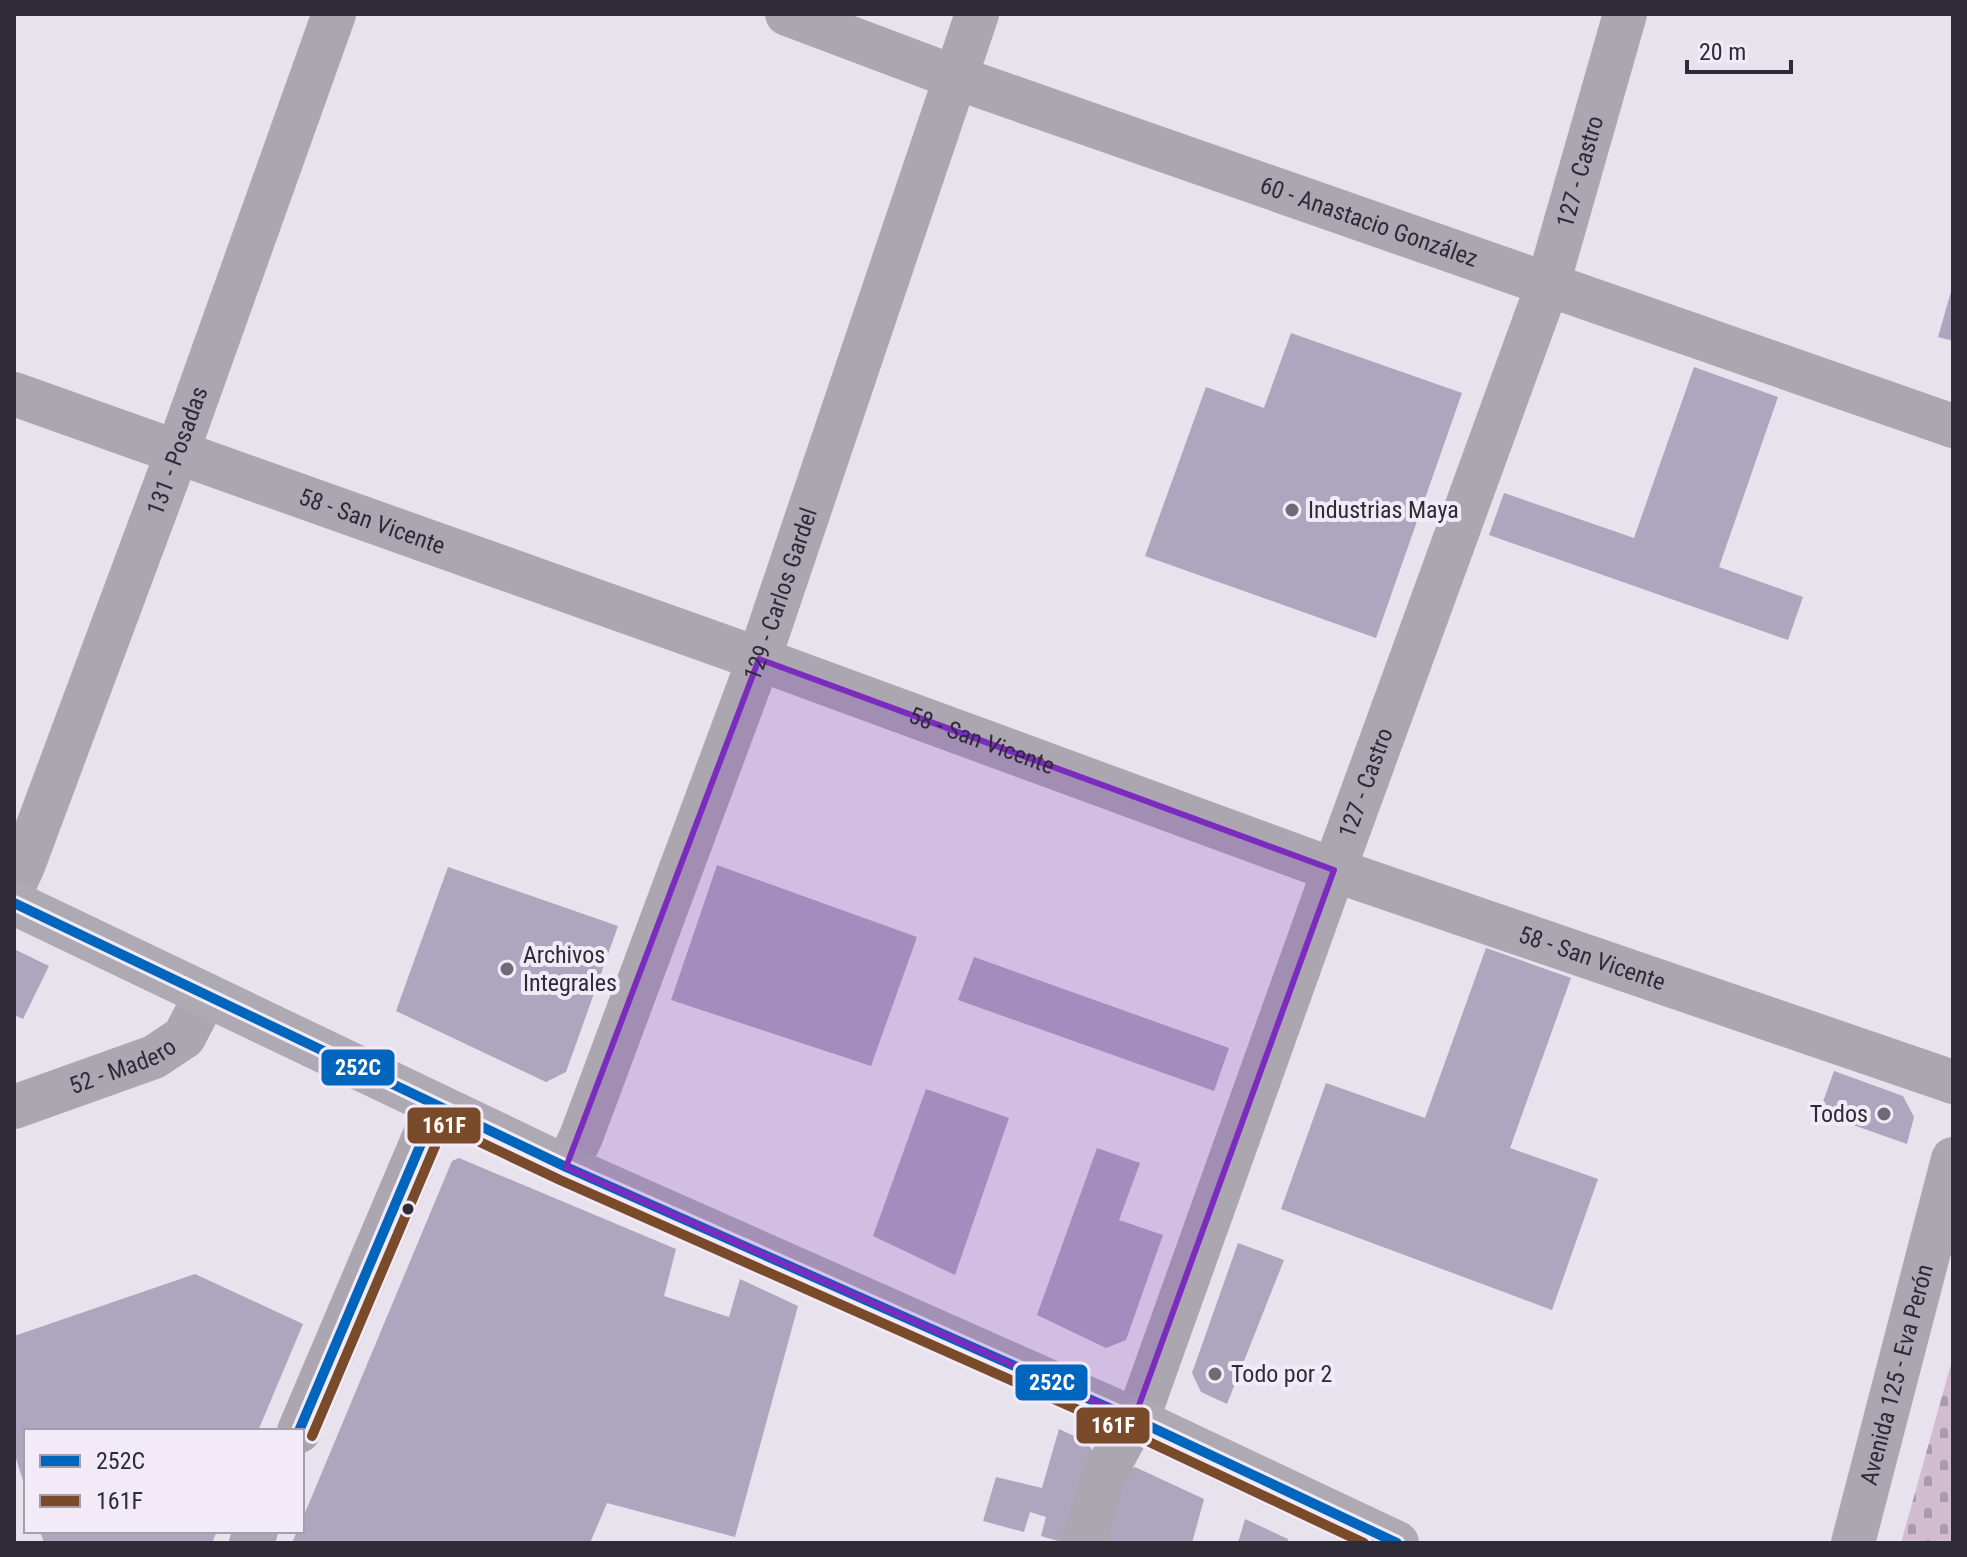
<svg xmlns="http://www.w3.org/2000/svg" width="1967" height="1557" font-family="'Roboto Condensed',sans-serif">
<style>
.cemetery{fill:url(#cemetery-stones)}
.building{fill:#aea5bf}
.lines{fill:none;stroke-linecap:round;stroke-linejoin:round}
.minor{stroke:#aca6b1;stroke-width:44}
.major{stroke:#aeaab4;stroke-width:44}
.bus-1-casing{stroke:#f3eaf8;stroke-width:16}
.bus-2-casing{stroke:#f3eaf8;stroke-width:16}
.bus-1{stroke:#0065bd;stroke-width:10}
.bus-2{stroke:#7a4b2a;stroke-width:10}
.marked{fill:#7b2cbf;fill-opacity:0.2;stroke:#7b2cbf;stroke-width:6;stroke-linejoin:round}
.poi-dot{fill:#6f6a76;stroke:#f3eaf8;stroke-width:3}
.bus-dot{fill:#2e2a36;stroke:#f3eaf8;stroke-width:3}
.labels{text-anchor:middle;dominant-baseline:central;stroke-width:8;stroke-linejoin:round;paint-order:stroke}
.street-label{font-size:24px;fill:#2e2a36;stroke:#f3eaf8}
.poi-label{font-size:24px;fill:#2e2a36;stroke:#f3eaf8;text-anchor:start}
.line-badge{stroke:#f3eaf8;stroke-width:3}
.badge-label{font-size:22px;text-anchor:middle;font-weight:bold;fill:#fff}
</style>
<defs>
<pattern id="cemetery-stones" width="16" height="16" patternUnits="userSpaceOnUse" patternTransform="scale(2)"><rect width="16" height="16" fill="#d1bdcd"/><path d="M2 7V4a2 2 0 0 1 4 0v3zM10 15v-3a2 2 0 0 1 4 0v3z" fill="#aa9aa7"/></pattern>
</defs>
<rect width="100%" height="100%" fill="#e8e2ed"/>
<polygon class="cemetery" points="1953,1357 1953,1543 1901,1543"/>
<g class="building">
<polygon points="1952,288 1953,288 1953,341 1938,337"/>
<polygon points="1291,333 1462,393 1376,638 1145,556 1206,387 1264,408"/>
<polygon points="1694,367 1778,397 1719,567 1803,597 1788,640 1489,535 1504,493 1634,538"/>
<polygon points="717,865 917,937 871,1066 671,1000"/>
<polygon points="448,867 618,926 566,1072 546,1082 396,1011"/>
<polygon points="1486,948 1571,978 1510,1148 1598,1179 1552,1310 1281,1209 1326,1083 1425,1118"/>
<polygon points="14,949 49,966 23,1019 14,1015"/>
<polygon points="974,957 1229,1048 1214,1091 958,1000"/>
<polygon points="1834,1071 1903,1096 1914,1117 1907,1144 1819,1113"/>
<polygon points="926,1089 1009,1118 955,1275 873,1236"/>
<polygon points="1097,1148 1140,1163 1119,1220 1163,1235 1126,1340 1106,1348 1037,1315"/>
<polygon points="459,1158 676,1249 664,1296 729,1317 740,1279 798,1306 735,1537 607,1503 590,1543 292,1543 297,1531 302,1531 302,1520 452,1161"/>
<polygon points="1238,1243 1284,1260 1227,1404 1201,1392 1192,1373"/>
<polygon points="195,1274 303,1324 258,1431 26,1431 25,1487 14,1452 14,1336"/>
<polygon points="1059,1429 1087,1442 1095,1454 1065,1543 1041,1536 1046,1517 1030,1512 1024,1532 983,1521 996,1477 1042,1488"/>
<polygon points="1135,1467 1204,1499 1192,1543 1098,1543 1117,1478"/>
<polygon points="1245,1519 1288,1539 1287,1543 1238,1543"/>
<polygon points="40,1531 217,1531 212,1543 44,1543"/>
</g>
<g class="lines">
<g class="minor">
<path id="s1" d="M787 14 957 78 1953 426"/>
<path id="s2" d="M14 394 759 659 1334 870 1953 1082"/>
<path id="s3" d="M14 885 23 866 177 453 334 14"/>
<path id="s4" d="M14 1107 154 1057 184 1037 206 995"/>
<path id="s5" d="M566 1167 581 1137 759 659 977 14"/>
<polyline points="299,1431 437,1106"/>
<polyline points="251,1543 256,1531"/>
<path id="s6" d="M1083 1543 1104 1475 1144 1401 1334 870 1548 284 1625 14"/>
<path id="s7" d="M1853 1543 1953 1159"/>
</g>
<polyline class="major" points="14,903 566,1167 1134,1419 1397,1543"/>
<g class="bus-1-casing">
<g id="bus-1">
<polyline points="14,903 566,1167 1134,1419 1397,1543"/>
<polyline points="299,1431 437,1106"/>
</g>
</g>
<g class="bus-2-casing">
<polyline id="bus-2" points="312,1436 444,1125 560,1180 1128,1432 1364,1543"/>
</g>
<use href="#bus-1" class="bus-1"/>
<use href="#bus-2" class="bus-2"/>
</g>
<path class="marked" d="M759 659 1334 870 1134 1419 566 1167Z"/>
<g class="poi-dot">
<circle cx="1292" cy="510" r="8"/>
<circle cx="507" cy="969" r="8"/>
<circle cx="1884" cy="1114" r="8"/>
<circle cx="1215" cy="1374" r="8"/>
</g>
<circle class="bus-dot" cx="408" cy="1209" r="7"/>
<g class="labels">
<g class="street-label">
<text stroke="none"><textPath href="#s6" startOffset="1460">127 - Castro</textPath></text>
<text stroke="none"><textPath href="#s1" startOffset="618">60 - Anastacio González</textPath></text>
<text stroke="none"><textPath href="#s3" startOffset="464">131 - Posadas</textPath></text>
<text stroke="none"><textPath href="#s2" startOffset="380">58 - San Vicente</textPath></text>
<text stroke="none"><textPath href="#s5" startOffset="612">129 - Carlos Gardel</textPath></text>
<text stroke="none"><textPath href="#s2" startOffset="1028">58 - San Vicente</textPath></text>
<text stroke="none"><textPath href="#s6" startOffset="812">127 - Castro</textPath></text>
<text stroke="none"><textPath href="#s2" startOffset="1676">58 - San Vicente</textPath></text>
<text stroke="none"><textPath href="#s4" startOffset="116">52 - Madero</textPath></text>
<text stroke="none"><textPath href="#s7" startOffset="174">Avenida 125 - Eva Perón</textPath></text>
</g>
<g class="poi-label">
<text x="1308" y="510">Industrias Maya</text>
<text x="523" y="955">Archivos<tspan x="523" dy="28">Integrales</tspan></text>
<text x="1868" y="1114" text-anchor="end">Todos</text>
<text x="1231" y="1374">Todo por 2</text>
</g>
</g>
<g class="line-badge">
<rect x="320" y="1048" width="76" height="39" rx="8" fill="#0065bd"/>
<rect x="406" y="1106" width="76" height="39" rx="8" fill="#7a4b2a"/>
<rect x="1014" y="1363" width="75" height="39" rx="8" fill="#0065bd"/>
<rect x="1075" y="1406" width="76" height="39" rx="8" fill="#7a4b2a"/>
</g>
<g class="badge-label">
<text x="358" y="1075">252C</text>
<text x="444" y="1133">161F</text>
<text x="1052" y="1390">252C</text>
<text x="1113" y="1433">161F</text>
</g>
<rect width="1967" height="1557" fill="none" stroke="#2e2a36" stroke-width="32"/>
<rect x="24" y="1429" width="280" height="104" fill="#f3eaf8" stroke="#a49daa" stroke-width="2"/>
<rect x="40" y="1455" width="40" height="12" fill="#0065bd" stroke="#a49daa" stroke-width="2"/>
<text x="96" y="1469" font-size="24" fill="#2e2a36">252C</text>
<rect x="40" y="1495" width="40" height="12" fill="#7a4b2a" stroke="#a49daa" stroke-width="2"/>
<text x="96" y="1509" font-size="24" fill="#2e2a36">161F</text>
<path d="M1687 60v12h104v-12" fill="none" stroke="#2e2a36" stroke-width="4"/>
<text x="1699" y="60" font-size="24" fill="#2e2a36" stroke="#f3eaf8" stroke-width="6" paint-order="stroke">20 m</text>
</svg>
